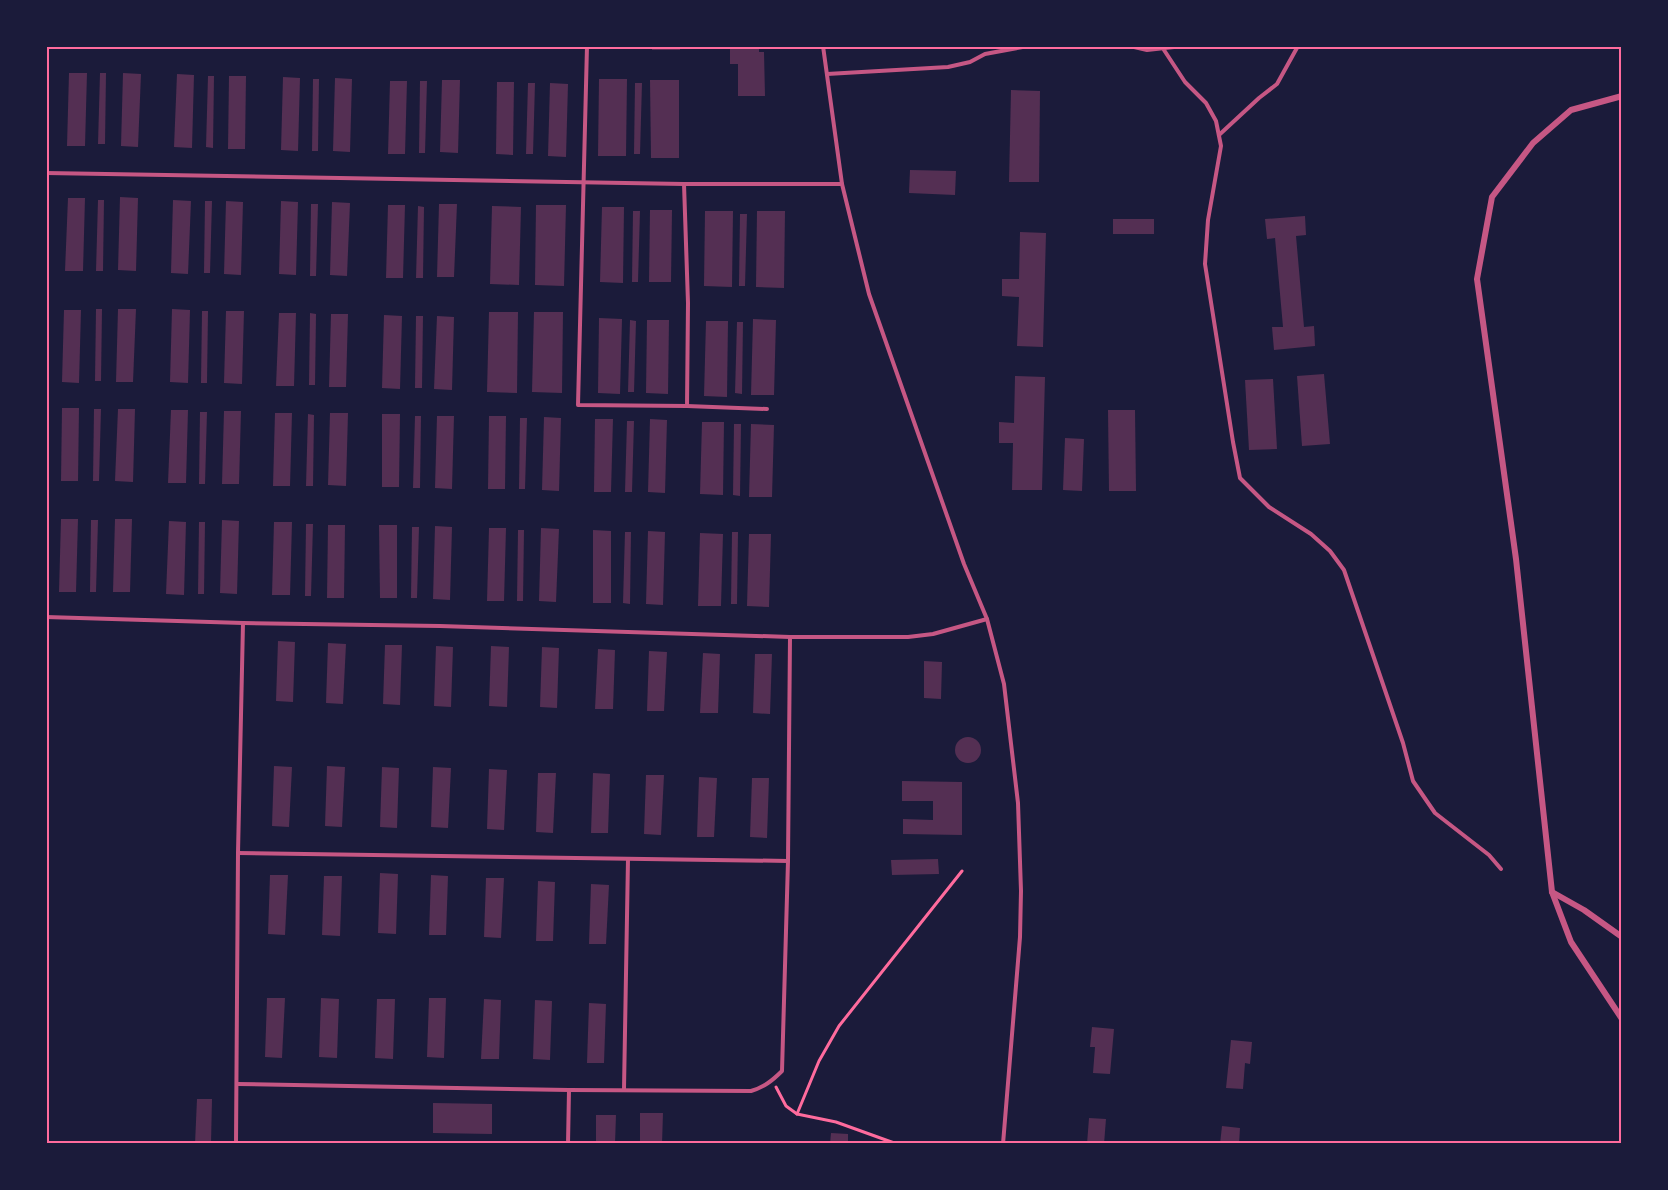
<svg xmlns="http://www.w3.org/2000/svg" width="1668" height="1190" font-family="'Asap Condensed',sans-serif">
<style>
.building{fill:#542f53}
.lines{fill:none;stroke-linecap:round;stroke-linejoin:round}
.path{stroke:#ff6b9d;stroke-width:3}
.service{stroke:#c65784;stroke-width:4}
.minor{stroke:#c65784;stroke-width:6}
.neatline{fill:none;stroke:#ff6b9d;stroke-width:2}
</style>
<rect width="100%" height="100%" fill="#1b1b3a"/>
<g class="building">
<rect x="652" y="46" width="28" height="4"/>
<polygon points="747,46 759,46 759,52 764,52 765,96 738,96 738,64 730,64 730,49 747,49"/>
<polygon points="69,73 87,73 85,146 67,146"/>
<polygon points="100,73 106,73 105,144 98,144"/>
<polygon points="123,73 141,74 138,147 121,146"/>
<polygon points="177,74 194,75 192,148 174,147"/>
<polygon points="208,76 214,76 213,148 206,147"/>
<polygon points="229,76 246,76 245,149 228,149"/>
<polygon points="283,77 300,78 298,151 281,150"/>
<polygon points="335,78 352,79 350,152 333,151"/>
<polygon points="313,79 319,79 318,151 312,151"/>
<polygon points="599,79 627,79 626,156 598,156"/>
<polygon points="442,80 460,80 458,153 440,152"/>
<polygon points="650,80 679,80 679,158 651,158"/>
<polygon points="390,81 407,81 405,154 388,154"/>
<polygon points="420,81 427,81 425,153 419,153"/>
<polygon points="497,82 514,82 513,155 496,154"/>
<polygon points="528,83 535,83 533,154 526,154"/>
<polygon points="550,83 568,84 566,157 548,156"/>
<polygon points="635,83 642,83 640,154 634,154"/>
<polygon points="1011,90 1040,91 1039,182 1009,182"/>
<polygon points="910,170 956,171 955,195 909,193"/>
<polygon points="120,197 138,198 136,271 118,270"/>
<polygon points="68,198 85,198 83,271 65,271"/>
<polygon points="98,200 104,200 103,271 96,271"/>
<polygon points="173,200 191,201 188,274 171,273"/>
<polygon points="205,201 212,201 210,273 204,273"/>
<polygon points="226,201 243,202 241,275 224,274"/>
<polygon points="281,201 298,202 296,275 279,274"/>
<polygon points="332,202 350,203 347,276 330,275"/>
<polygon points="311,204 318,204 316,276 310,276"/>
<polygon points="439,204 457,204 454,277 437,277"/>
<polygon points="388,205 405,205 403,278 386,278"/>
<polygon points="536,205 566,205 564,286 535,285"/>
<polygon points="418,206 424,207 423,278 416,278"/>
<polygon points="492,206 521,207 519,285 490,284"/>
<polygon points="602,207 624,207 623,283 600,282"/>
<polygon points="650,210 672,210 671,282 649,282"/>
<polygon points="633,211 640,211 638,282 632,282"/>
<polygon points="705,211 733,211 732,287 704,286"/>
<polygon points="757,211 785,211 784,288 756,287"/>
<polygon points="740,214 747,214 745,286 739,286"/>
<polygon points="1305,216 1306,235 1296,236 1304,327 1314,326 1315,346 1274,350 1272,327 1283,327 1275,238 1267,239 1265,219"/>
<rect x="1113" y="219" width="41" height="15"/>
<polygon points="1020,232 1046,233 1043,347 1017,346 1019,297 1002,296 1002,279 1019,279"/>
<polygon points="96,309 102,309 101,381 95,381"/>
<polygon points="118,309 136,309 133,382 116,382"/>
<polygon points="172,309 190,310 188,383 170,382"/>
<polygon points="64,310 81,310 79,383 62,382"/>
<polygon points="202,311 208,311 207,383 201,383"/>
<polygon points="226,311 244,311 242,384 224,383"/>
<polygon points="489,312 518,312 517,393 487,392"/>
<polygon points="534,312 563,312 562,393 532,392"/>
<polygon points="279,313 296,313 294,386 276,386"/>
<polygon points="310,313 316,314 315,385 309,385"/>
<polygon points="331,314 348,314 346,387 329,387"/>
<polygon points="384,315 402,316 400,389 382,388"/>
<polygon points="416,316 423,316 422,388 415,388"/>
<polygon points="437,316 454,317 452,390 434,389"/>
<polygon points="599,318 622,319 620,394 598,393"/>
<polygon points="753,319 776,320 774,395 751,395"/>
<polygon points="630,320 636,321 634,392 628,392"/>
<polygon points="647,320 669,320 668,394 646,393"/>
<polygon points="706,321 728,321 727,397 704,396"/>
<polygon points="737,322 743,322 742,394 735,393"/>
<polygon points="1324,374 1330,444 1302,446 1297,376"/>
<polygon points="1015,376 1045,377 1042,490 1012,490 1013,443 999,443 999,422 1014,423"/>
<polygon points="1273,379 1277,449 1249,450 1245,380"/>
<polygon points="62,408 79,408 78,481 61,481"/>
<polygon points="94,409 101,409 99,481 93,481"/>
<polygon points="118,409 135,409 133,482 115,481"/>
<polygon points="171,410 188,410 186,483 168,483"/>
<polygon points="1108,410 1135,410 1136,491 1109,491"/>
<polygon points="224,411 241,411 239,484 222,484"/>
<polygon points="200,412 207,412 205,484 199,484"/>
<polygon points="275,413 292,413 290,486 273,486"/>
<polygon points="330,413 348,413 346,486 328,485"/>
<polygon points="308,414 314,415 313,486 306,486"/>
<polygon points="382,414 400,414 399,487 382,487"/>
<polygon points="415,416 421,416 420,488 413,488"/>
<polygon points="437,416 454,416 452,489 435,488"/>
<polygon points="489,416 506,416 505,489 488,489"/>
<polygon points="544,417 561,418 559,491 542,490"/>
<polygon points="520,418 527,418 525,489 519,489"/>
<polygon points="595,419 613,419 611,492 594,492"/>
<polygon points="650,419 667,420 665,493 648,492"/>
<polygon points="627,421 634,421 632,492 625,492"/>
<polygon points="702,422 724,422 723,495 700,494"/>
<polygon points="734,424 741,424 740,496 733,495"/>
<polygon points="751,424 774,425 772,497 749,497"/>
<polygon points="1065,438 1084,439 1082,491 1063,490"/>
<polygon points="61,519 78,519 76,592 59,592"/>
<polygon points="115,519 132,519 130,592 113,592"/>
<polygon points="91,520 98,520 96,592 90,592"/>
<polygon points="222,520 239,521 237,594 220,593"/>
<polygon points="169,521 186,522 184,595 166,594"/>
<polygon points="199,522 205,522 204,594 198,594"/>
<polygon points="274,522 292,522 290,595 272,595"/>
<polygon points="306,524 313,524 311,596 305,596"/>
<polygon points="328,525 345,525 344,598 327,598"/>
<polygon points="379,525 397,525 397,598 380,598"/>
<polygon points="435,526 452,527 450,600 433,599"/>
<polygon points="412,527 419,527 417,598 411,598"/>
<polygon points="489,528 506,528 504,601 487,601"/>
<polygon points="541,528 559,529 556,602 539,601"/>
<polygon points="518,530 524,530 523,601 517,601"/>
<polygon points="593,530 611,531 611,603 593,603"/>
<polygon points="648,531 665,532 663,605 646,604"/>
<polygon points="625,532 631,532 630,604 623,603"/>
<polygon points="732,532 738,532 737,604 731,604"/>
<polygon points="700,533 723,534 721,606 698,606"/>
<polygon points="749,534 771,534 769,607 747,606"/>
<polygon points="278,641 295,642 293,702 276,701"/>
<polygon points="328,643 346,644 343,704 326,703"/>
<polygon points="385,645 402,645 400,705 383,704"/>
<polygon points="436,646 453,647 451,707 434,706"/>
<polygon points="491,646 509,647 507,707 489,706"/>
<polygon points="542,647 559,648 557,708 540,707"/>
<polygon points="598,649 615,650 613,709 595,709"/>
<polygon points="649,651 667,652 664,711 647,711"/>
<polygon points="703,653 720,654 718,713 700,713"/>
<polygon points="755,654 772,654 770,714 753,713"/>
<polygon points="924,661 942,662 941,699 924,698"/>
<circle cx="968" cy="750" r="13"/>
<polygon points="274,766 292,767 289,827 272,826"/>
<polygon points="327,766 345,767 342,827 325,826"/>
<polygon points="382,767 399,768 397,828 380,827"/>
<polygon points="433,767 451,768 448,828 431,827"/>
<polygon points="489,769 507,770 504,830 487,829"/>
<polygon points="538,773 556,773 553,833 536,832"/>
<polygon points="593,773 610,774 608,833 591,833"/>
<polygon points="646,775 664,775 661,835 644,834"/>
<polygon points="699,777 717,778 714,837 697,837"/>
<polygon points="752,778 769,778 767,838 750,837"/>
<polygon points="902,781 962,782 962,835 903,834 903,819 933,820 933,801 902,801"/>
<polygon points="938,859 939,874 892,875 891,860"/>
<polygon points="380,873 398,874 396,934 378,933"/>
<polygon points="270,875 288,875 285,935 268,934"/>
<polygon points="431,875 448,876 446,935 429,935"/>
<polygon points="324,876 342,876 340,936 322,935"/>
<polygon points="486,878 504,878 501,938 484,937"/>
<polygon points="538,881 555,882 553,941 536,941"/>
<polygon points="591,884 609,885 606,944 589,944"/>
<polygon points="267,998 285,998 282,1058 265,1057"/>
<polygon points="321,998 339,999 337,1058 319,1057"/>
<polygon points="429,998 446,998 444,1058 427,1057"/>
<polygon points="377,999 395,999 393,1059 375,1058"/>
<polygon points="484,999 501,1000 499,1059 481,1059"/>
<polygon points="535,1000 552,1001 550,1060 533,1059"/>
<polygon points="589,1003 606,1004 604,1063 587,1063"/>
<polygon points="1092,1027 1114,1029 1110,1074 1093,1073 1095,1047 1090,1047"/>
<polygon points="1231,1040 1252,1042 1250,1064 1245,1063 1243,1089 1226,1088"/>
<polygon points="197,1099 212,1099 211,1144 195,1144"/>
<polygon points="433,1103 492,1104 492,1134 433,1133"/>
<polygon points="640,1113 663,1113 662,1144 640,1144"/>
<polygon points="596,1115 616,1115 615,1144 596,1144"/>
<polygon points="1089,1118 1106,1119 1104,1144 1087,1144"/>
<polygon points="1222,1126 1240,1128 1239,1144 1220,1144"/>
<polygon points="831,1133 848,1134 848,1141 852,1141 852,1144 830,1144"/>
</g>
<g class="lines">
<g class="path">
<polyline points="776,1087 786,1106 797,1114 836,1122 897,1144"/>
<polyline points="797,1114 819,1061 839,1026 962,871"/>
</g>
<g class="service">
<polyline points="587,46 578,405 687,406 767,409"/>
<polyline points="823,46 842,184 869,294 964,564 987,619 1004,684 1018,803 1021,891 1020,937 1003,1144"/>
<polyline points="1130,46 1147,50 1183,46"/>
<polyline points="1164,50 1185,82 1206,103 1216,121 1221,146 1208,220 1205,264 1233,442 1240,478 1269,507 1311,534 1330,551 1344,570 1403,743 1413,781 1435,813 1489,855 1501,869"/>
<polyline points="827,74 948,67 970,62 985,54 1028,46"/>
<polyline points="1219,135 1259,98 1277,84 1298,46"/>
<polyline points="46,173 684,184 842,184"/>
<polyline points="684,184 688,303 687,406"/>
<polyline points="46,617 243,623 440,626 790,637 908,637 933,634 987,619"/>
<polyline points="238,853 788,861"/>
<path d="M237 1084 569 1090 751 1091C764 1087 772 1081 782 1071L788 861 790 637"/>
<polyline points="624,1089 628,859"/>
<polyline points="236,1144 238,853 243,623"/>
<polyline points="568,1144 569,1090"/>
</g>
<g class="minor">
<polyline points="1622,96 1571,110 1533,143 1492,197 1477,279 1516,559 1552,892 1571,942 1622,1019"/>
<polyline points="1552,892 1584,910 1622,937"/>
</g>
</g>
<rect width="1668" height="1190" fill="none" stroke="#1b1b3a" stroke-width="96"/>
<rect x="48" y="48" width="1572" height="1094" class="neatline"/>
</svg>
